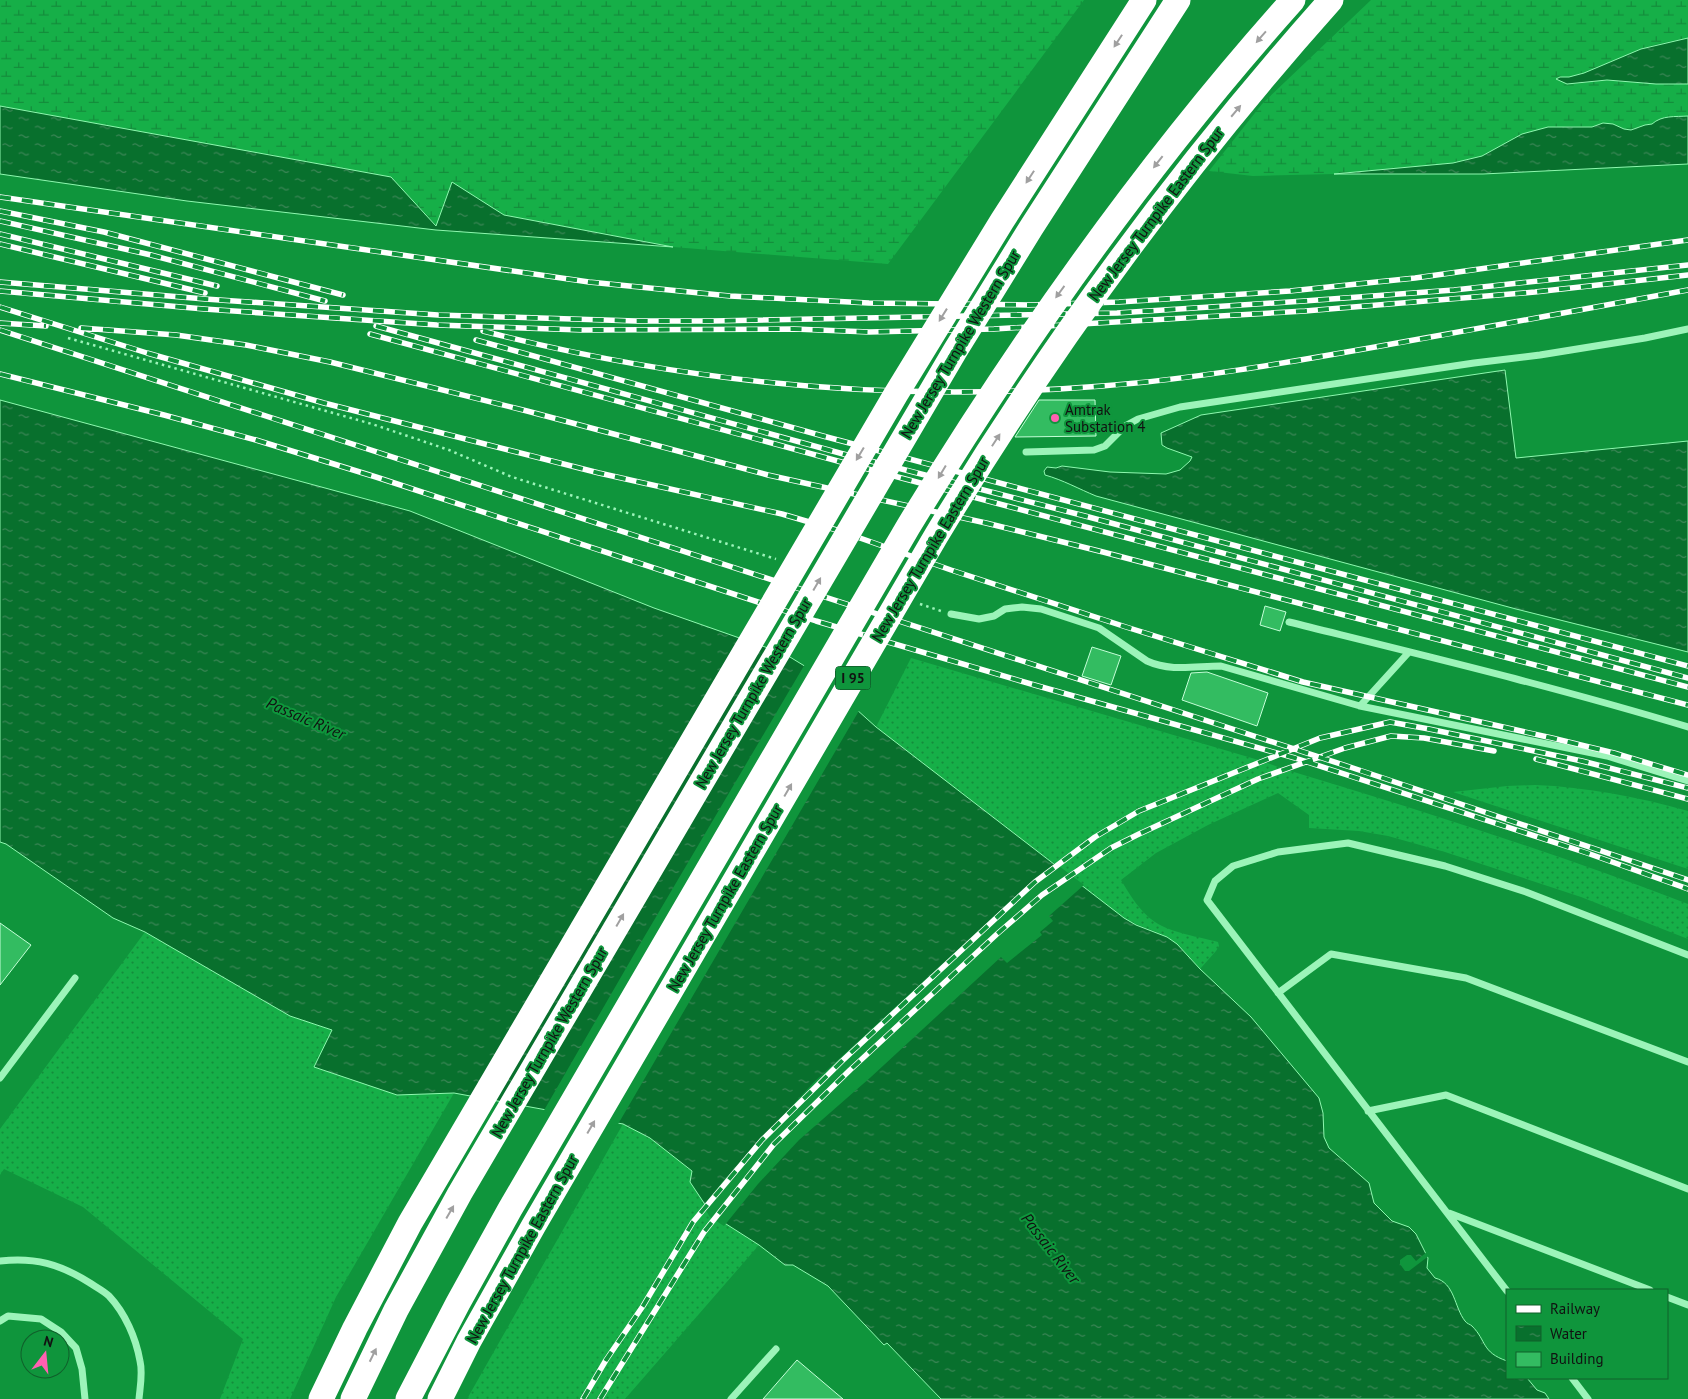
<svg xmlns="http://www.w3.org/2000/svg" width="1688" height="1399" viewBox="0 0 1688 1399" font-family="'PT Sans',sans-serif">
<style>
.grass{fill:url(#grass-dots)}
.wetland{fill:url(#wetland-marsh)}
.water{fill:url(#water-ripples);stroke:#8ef8af}
.pier{fill:#0f953c}
.building{fill:#33bc61;stroke:#c4fed7}
.lines{fill:none;stroke-linecap:round;stroke-linejoin:round}
.path{stroke:#9cf4b9;stroke-width:2.5;stroke-dasharray:2.5 4;stroke-linecap:butt}
.lane{stroke:#9cf4b9;stroke-width:7}
.rail-casing{stroke:#fff;stroke-width:5.5}
.rail{stroke:#0f953c;stroke-width:4;stroke-dasharray:11;stroke-linecap:butt}
.highway-bridge{stroke:#fff;stroke-width:25}
.oneway{fill:#a0a0a0}
.poi-dot{fill:#ff60b1;stroke:#0f953c;stroke-width:2}
.labels{text-anchor:middle;dominant-baseline:central;stroke-width:4;stroke-linejoin:round;paint-order:stroke}
.shield{fill:#0f953c;stroke:#10391e;stroke-width:1}
.shield-label{font-size:14px;font-weight:bold;fill:#111}
.street-label{font-size:15px;fill:#111;stroke:#0f953c}
.poi-label{font-size:15px;fill:#111;stroke:#0f953c;text-anchor:start}
.water-label{font-size:16px;font-style:italic;fill:#111;stroke:#0f953c}
</style>
<defs>
<pattern id="grass-dots" width="8" height="8" patternUnits="userSpaceOnUse" patternTransform="scale(1.25)"><rect width="8" height="8" fill="#16af48"/><path d="M2 2h.1M6 6h.1" fill="none" stroke="#138d3b" stroke-width="1.8" stroke-linecap="round"/></pattern>
<pattern id="wetland-marsh" width="20" height="14" patternUnits="userSpaceOnUse" patternTransform="scale(1.25)"><rect width="20" height="14" fill="#16af48"/><path d="M1 5h8M5 5V1M11 12h8M15 12V8" fill="none" stroke="#138d3b"/></pattern>
<pattern id="water-ripples" width="26" height="14" patternUnits="userSpaceOnUse" patternTransform="scale(1.25)"><rect width="26" height="14" fill="#08702d"/><path d="M2 4q2-2 4 0t4 0M15 11q2-2 4 0t4 0" fill="none" stroke="#3d8657"/></pattern>
</defs>
<rect width="100%" height="100%" fill="#0f953c"/>
<!-- grass -->
<path class="grass" d="M 911,658 L 1262,761 L 1284,769 C 1420,810 1555,853 1688,904 L 1688,939 L 1581,897 L 1445,852 L 1388,836 L 1359,831 L 1309,828 L 1309,815 L 1278,793 L 1208,825 L 1156,853 L 1121,880 C 1130,895 1140,912 1155,922 C 1171,933 1200,937 1218,942 L 1219,946 L 1216,951 L 1200,969 C 1190,957 1179,944 1165,936 C 1152,929 1137,926 1124,918 L 876,727 Z
M 1535,785 C 1586,787 1639,797 1688,811 L 1688,869 L 1453,792 L 1507,786 Z
M 145,932 L 290,1016 L 332,1030 L 315,1066 L 397,1095 L 454,1093 L 336,1297 L 290,1399 L 220,1399 L 243,1339 L 83,1207 L 4,1169 L 0,1175 L 0,1129 Z
M 623,1124 L 650,1138 L 692,1171 L 712,1215 L 759,1245 L 625,1399 L 467,1399 Z"/>
<!-- wetland -->
<path class="wetland" d="M 0,0 L 1084,0 L 888,264 L 673,247 L 504,215 L 453,183 L 437,226 L 391,177 L 0,106 Z
M 1371,0 L 1688,0 L 1688,38 C 1671,41 1654,44 1638,50 C 1615,59 1585,79 1560,77 L 1575,84 L 1607,80 L 1656,84 L 1688,84 L 1688,116 C 1675,117 1662,115 1653,124 L 1645,125 L 1631,130 L 1624,129 L 1613,124 L 1603,123 L 1592,127 L 1569,126 L 1522,134 L 1482,156 L 1453,163 L 1334,174 L 1253,176 L 1209,171 L 1262,104 Z"/>
<!-- water -->
<path class="water" d="M 1688,38 L 1688,84 L 1656,84 L 1607,80 L 1567,84 L 1556,79 L 1560,77 L 1569,77 L 1584,73 L 1641,49 Z
M 0,106 L 391,177 L 436,226 L 452,182 L 504,215 L 673,247 L 436,230 L 187,201 L 0,174 Z
M 1688,116 L 1688,164 L 1483,174 L 1334,174 L 1453,163 L 1482,156 L 1522,134 L 1548,127 L 1592,127 L 1603,123 L 1613,124 L 1624,129 L 1631,130 L 1645,125 L 1652,124 C 1662,115 1675,117 1688,116 Z
M 1505,370 L 1516,458 L 1688,441 L 1688,652 L 1516,609 L 1096,496 C 1079,489 1063,480 1045,475 L 1044,471 L 1047,467 L 1056,468 L 1062,466 L 1110,472 L 1166,474 L 1180,470 L 1190,461 L 1192,457 L 1167,448 L 1162,445 L 1161,433 L 1201,415 Z
M 0,400 L 410,511 L 654,608 L 785,654 L 816,673 L 876,727 L 1124,918 L 1136,925 L 1167,937 L 1177,944 L 1200,969 L 1251,1017 L 1319,1098 L 1323,1113 L 1324,1137 L 1329,1148 L 1369,1183 L 1374,1203 L 1392,1221 L 1409,1227 L 1416,1234 L 1428,1258 L 1427,1268 L 1435,1278 C 1455,1283 1454,1307 1465,1321 C 1467,1324 1470,1324 1472,1326 C 1487,1341 1481,1352 1507,1361 L 1507,1378 L 1527,1378 L 1537,1390 L 1545,1393 L 1549,1399 L 941,1399 L 887,1343 L 884,1345 L 828,1286 L 793,1265 L 785,1265 L 759,1245 L 712,1215 L 690,1182 L 692,1171 L 650,1138 L 623,1124 L 454,1093 L 397,1095 L 314,1067 L 332,1030 L 290,1016 L 145,932 L 113,918 L 6,844 L 0,842 Z"/>
<!-- pier -->
<path class="pier" d="M 805,664 L 818,671 L 860,709 L 617,1126 L 543,1112 L 640,944 Z
M 1055,863 L 1084,885 L 1049,916 L 1053,921 L 1040,932 L 1042,935 L 1007,963 L 1001,957 L 871,1077 L 799,1140 L 758,1184 L 724,1226 L 710,1217 L 703,1206 L 725,1179 L 814,1082 L 1003,908 Z
M 1428,1251 L 1430,1255 L 1409,1271 L 1405,1271 L 1400,1264 L 1400,1260 L 1407,1255 L 1411,1255 L 1416,1261 Z"/>
<!-- building -->
<path class="building" d="M 1039,400 L 1095,400 L 1096,436 L 1015,437 Z
M 1265,606 L 1286,612 L 1280,631 L 1260,625 Z
M 1092,647 L 1121,656 L 1111,685 L 1082,676 Z
M 1207,672 L 1268,693 L 1257,726 L 1182,700 L 1191,673 Z
M 0,923 L 31,945 L 0,985 Z
M 797,1360 L 843,1399 L 763,1399 Z"/>
<g class="lines">
<!-- path -->
<path class="path" d="M 68,338 L 372,424 L 449,450 L 512,477 L 776,559
M 920,604 L 941,611"/>
<!-- lane -->
<path class="lane" d="M 1026,452 L 1094,450 L 1105,446 L 1125,426 L 1138,419 L 1180,407 L 1474,363 L 1540,355 L 1645,338 L 1688,329
M 951,614 L 979,619 L 994,616 L 1005,609 L 1013,608 L 1022,607 L 1041,609 L 1099,628 L 1147,661 C 1171,672 1196,666 1221,666 L 1360,706 L 1409,652
M 1289,622 C 1422,655 1556,687 1688,727
M 1360,706 L 1607,756 L 1688,781
M 1278,993 L 1331,954 L 1466,978 L 1688,1062
M 0,1078 L 75,978
M 1368,1111 L 1446,1095 L 1688,1189
M 1449,1213 L 1650,1290
M 0,1261 C 35,1257 60,1264 90,1283 C 96,1287 104,1291 109,1296 C 125,1313 136,1338 140,1361 C 143,1373 140,1387 139,1399
M 1507,1291 L 1207,900 L 1215,881 L 1233,866 L 1278,852 L 1348,843 L 1445,866 L 1526,892 L 1688,955
M 1667,1297 L 1688,1305
M 0,1321 L 8,1316 L 41,1319 L 61,1332 L 76,1348 L 82,1369 L 85,1399
M 1572,1378 L 1588,1399
M 731,1399 L 776,1349"/>
<defs>
<path id="rail" d="M 0,197 L 589,282 L 730,296 L 869,303 L 1029,305 L 1119,302 L 1290,291 L 1415,278 L 1688,240
M 0,211 L 104,232 L 343,295
M 0,221 L 151,255 L 325,301
M 0,234 L 217,286
M 0,244 L 205,293
M 0,282 L 205,299 L 438,315 L 636,321 L 712,321 L 1117,313 L 1304,301 L 1454,290 L 1688,265
M 0,291 L 204,309 L 437,325 L 582,330 L 794,329 L 869,332 L 994,329 L 1305,311 L 1535,292 L 1688,275
M 0,307 L 147,353 L 324,403 L 599,473 L 782,514 L 840,531 L 951,570 L 1126,627 L 1303,682 L 1552,738 L 1614,753 L 1688,775
M 0,323 L 46,326
M 376,326 L 847,455 L 1085,516 L 1688,678
M 81,328 L 176,335 L 246,345 L 330,362 L 527,411 L 768,475 L 986,523 L 1103,552 L 1688,705
M 0,330 L 1353,768 L 1688,880
M 483,331 C 685,383 895,403 1102,386 C 1194,379 1285,363 1375,347 C 1479,329 1584,309 1688,290
M 370,334 L 845,463 L 1688,687
M 476,340 L 823,436 L 1688,666
M 0,374 L 164,415 L 256,440 L 376,477 L 816,621 L 1038,686 L 1295,758 L 1587,853 L 1688,889
M 1536,759 L 1688,799
M 583,1399 L 606,1360 L 643,1306 L 693,1222 L 762,1140 L 842,1061 L 1035,882 L 1095,837 L 1139,811 L 1320,738 L 1390,722 L 1429,729 L 1582,761 L 1688,788
M 600,1399 L 704,1232 L 774,1144 L 850,1070 L 997,934 L 1042,895 L 1111,848 L 1139,834 L 1258,779 L 1345,748 L 1391,736 L 1424,738 L 1494,751"/>
</defs>
<!-- rail casing -->
<use href="#rail" class="rail-casing"/>
<!-- rail -->
<use href="#rail" class="rail"/>
<!-- highway-bridge -->
<path class="highway-bridge" d="M 321,1399 L 355,1328 L 410,1223 L 896,394 L 1002,221 L 1144,0
M 353,1399 L 396,1310 L 460,1193 L 955,351 L 1031,228 L 1178,0
M 408,1399 L 458,1303 L 510,1209 L 908,527 C 1021,341 1147,163 1293,0
M 440,1399 L 469,1341 L 534,1225 L 936,536 C 1051,345 1182,167 1331,0"/>
</g>
<!-- one-way arrows -->
<defs><path id="oneway-solid" d="M-6-.8H1V-3.2L6.5 0L1 3.2V.8H-6Z" transform="scale(1.25)"/></defs>
<g class="oneway">
<use href="#oneway-solid" transform="translate(1261 37) rotate(131)"/>
<use href="#oneway-solid" transform="translate(1118 41) rotate(123)"/>
<use href="#oneway-solid" transform="translate(1236 111) rotate(-50)"/>
<use href="#oneway-solid" transform="translate(1158 162) rotate(128)"/>
<use href="#oneway-solid" transform="translate(1030 177) rotate(123)"/>
<use href="#oneway-solid" transform="translate(1060 292) rotate(126)"/>
<use href="#oneway-solid" transform="translate(943 315) rotate(122)"/>
<use href="#oneway-solid" transform="translate(996 440) rotate(-57)"/>
<use href="#oneway-solid" transform="translate(860 454) rotate(121)"/>
<use href="#oneway-solid" transform="translate(942 472) rotate(121)"/>
<use href="#oneway-solid" transform="translate(817 584) rotate(-60)"/>
<use href="#oneway-solid" transform="translate(788 790) rotate(-60)"/>
<use href="#oneway-solid" transform="translate(620 920) rotate(-60)"/>
<use href="#oneway-solid" transform="translate(591 1127) rotate(-60)"/>
<use href="#oneway-solid" transform="translate(450 1212) rotate(-60)"/>
<use href="#oneway-solid" transform="translate(373 1355) rotate(-64)"/>
</g>
<!-- markers -->
<circle class="poi-dot" cx="1055" cy="418" r="5"/>
<g class="labels">
<!-- shield labels -->
<rect class="shield" x="835.5" y="666.5" width="35" height="23" rx="4"/>
<g class="shield-label">
<text x="853" y="678">I 95</text>
</g>
<!-- street labels -->
<g class="street-label">
<text transform="translate(1156 214) rotate(-53)">New Jersey Turnpike Eastern Spur</text>
<text transform="translate(960 344) rotate(-59)">New Jersey Turnpike Western Spur</text>
<text transform="translate(930 549) rotate(-59)">New Jersey Turnpike Eastern Spur</text>
<text transform="translate(753 693) rotate(-60)">New Jersey Turnpike Western Spur</text>
<text transform="translate(725 898) rotate(-60)">New Jersey Turnpike Eastern Spur</text>
<text transform="translate(549 1042) rotate(-60)">New Jersey Turnpike Western Spur</text>
<text transform="translate(522 1249) rotate(-61)">New Jersey Turnpike Eastern Spur</text>
</g>
<!-- poi labels -->
<g class="poi-label">
<text x="1065" y="409">Amtrak<tspan x="1065" dy="17">Substation 4</tspan></text>
</g>
<!-- water labels -->
<g class="water-label">
<text transform="translate(306 718) rotate(23)">Passaic River</text>
<text transform="translate(1051 1248) rotate(52)">Passaic River</text>
</g>
</g>
<!-- legend -->
<rect x="1506" y="1289" width="162" height="90" fill="#0f953c" stroke="#10602b"/>
<rect x="1516" y="1305" width="25" height="8" fill="#ffffff" stroke="#10602b"/>
<text x="1550" y="1314" font-size="15" fill="#111111">Railway</text>
<rect x="1516" y="1326" width="25" height="15" fill="url(#water-ripples)" stroke="#10602b"/>
<text x="1550" y="1339" font-size="15" fill="#111111">Water</text>
<rect x="1516" y="1352" width="25" height="15" fill="#33bc61" stroke="#10602b"/>
<text x="1550" y="1364" font-size="15" fill="#111111">Building</text>
<!-- north arrow -->
<g transform="translate(45 1354) rotate(16)"><circle r="24" fill="#0f953c" stroke="#10602b"/>
<path d="M0-4L9 19L0 12L-9 19Z" fill="#ff60b1"/>
<text y="-8" font-size="14" font-weight="bold" text-anchor="middle" fill="#111111">N</text>
</g>
</svg>
